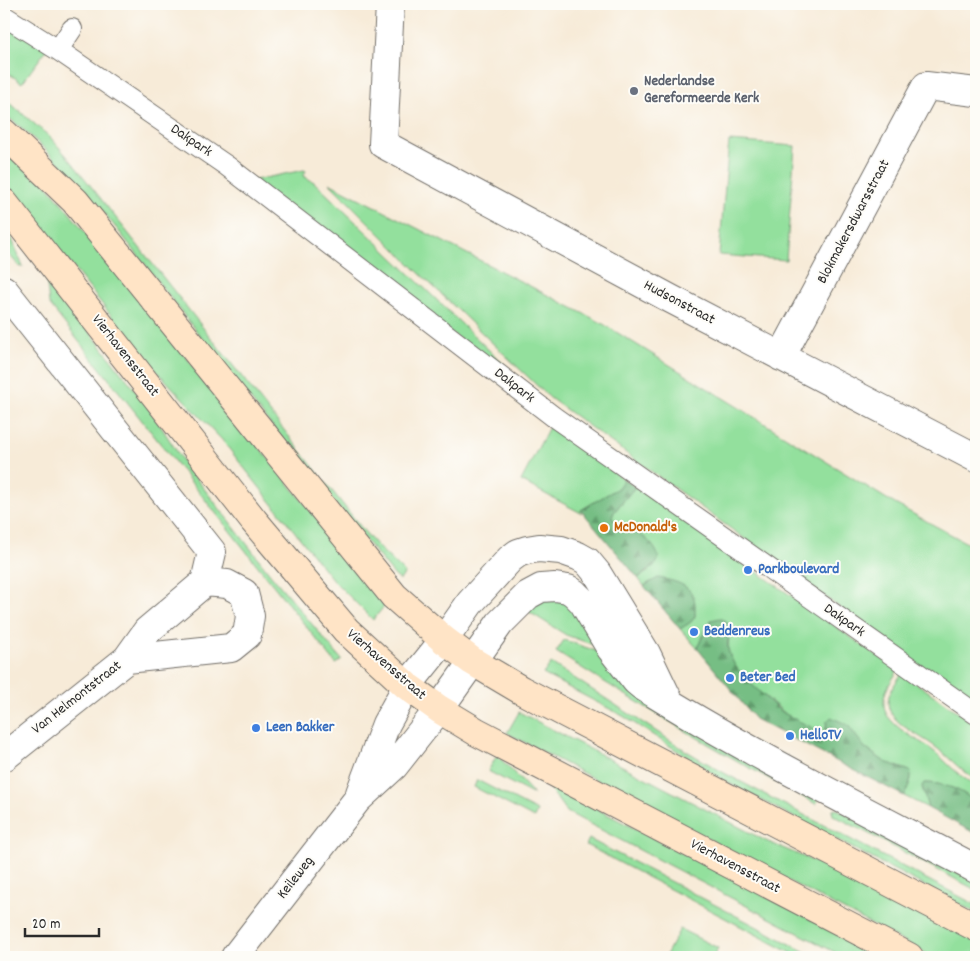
<svg xmlns="http://www.w3.org/2000/svg" width="980" height="961" viewBox="0 0 980 961" font-family="Dekko,sans-serif">
<style>
.grass{fill:#93e09d;stroke:#5f8664}
.forest{fill:url(#forest-firs);stroke:#507458}
.lines{fill:none;stroke-linecap:round;stroke-linejoin:round}
.pedestrian-casing{stroke:#726e68;stroke-width:22}
.minor-casing{stroke:#726e68;stroke-width:30}
.secondary-casing{stroke:#726e68;stroke-width:30}
.pedestrian{stroke:#fff;stroke-width:20}
.minor{stroke:#fff;stroke-width:28}
.secondary{stroke:#ffe4c6;stroke-width:28}
.worship-dot{fill:#6b7280;stroke:#fdfcf7;stroke-width:2}
.food-dot{fill:#e8710a;stroke:#fdfcf7;stroke-width:2}
.shop-dot{fill:#3f7fe0;stroke:#fdfcf7;stroke-width:2}
.labels{text-anchor:middle;dominant-baseline:central;stroke-width:4;stroke-linejoin:round;paint-order:stroke}
.worship-label{font-size:15px;font-weight:bold;fill:#5b616d;stroke:#fdfcf7;text-anchor:start}
.street-label{font-size:15px;fill:#2b2b2b;stroke:#fdfcf7}
.food-label{font-size:15px;font-weight:bold;fill:#c56008;stroke:#fdfcf7;text-anchor:start}
.shop-label{font-size:15px;font-weight:bold;fill:#366cbe;stroke:#fdfcf7;text-anchor:start}
</style>
<defs>
<pattern id="forest-firs" width="22" height="20" patternUnits="userSpaceOnUse" patternTransform="scale(1.25)"><rect width="22" height="20" fill="#76be84"/><path d="M5 1l3.5 6h-7zM16 11l3.5 6h-7z" fill="#619b6c"/></pattern>
</defs>
<rect width="100%" height="100%" fill="#fdfcf7"/>
<filter id="ink" filterUnits="userSpaceOnUse"><feTurbulence type="fractalNoise" baseFrequency=".02" numOctaves="2"/><feDisplacementMap in="SourceGraphic" scale="10" xChannelSelector="R" yChannelSelector="G"/><feConvolveMatrix kernelMatrix="1 2 1 2 8 2 1 2 1" color-interpolation-filters="sRGB"/></filter>
<filter id="wash" filterUnits="userSpaceOnUse"><feTurbulence type="fractalNoise" baseFrequency=".0096" numOctaves="4" result="noise"/><feDisplacementMap in="SourceGraphic" scale="20" xChannelSelector="R" yChannelSelector="G"/><feGaussianBlur stdDeviation="1.12" result="paint"/><feColorMatrix in="noise" values="0 0 0 0 0 0 0 0 0 0 0 0 0 0 0 0 0 1.4 0 .05"/><feComposite in="paint" operator="in"/></filter>
<g filter="url(#wash)">
<rect width="100%" height="100%" fill="#f7ebd8"/>
<!-- grass -->
<path class="grass" d="M 4,24 L 47,49 L 22,83 L 4,70 Z
M 4,98 L 50,137 L 71,161 L 364,531 L 377,546 L 405,573 L 400,580 L 395,576 C 328,495 261,414 197,332 C 137,256 81,173 4,114 Z
M 729,141 L 795,146 L 786,260 L 719,255 Z
M 4,146 L 47,185 L 386,604 L 373,620 L 333,580 L 222,440 L 149,363 L 4,181 Z
M 304,170 L 306,171 L 303,176 L 314,182 L 544,403 L 250,181 Z
M 329,183 L 600,322 L 895,504 L 976,548 L 976,706 L 550,398 L 414,268 Z
M 4,221 L 5,221 L 23,267 L 20,267 L 4,249 Z
M 46,276 L 147,405 L 185,464 L 271,575 L 342,660 L 336,664 L 49,304 Z
M 549,427 L 624,479 L 618,488 L 581,510 L 581,513 L 521,481 Z
M 635,487 L 898,670 C 892,681 882,692 884,705 C 884,710 887,716 890,719 C 902,734 923,741 937,754 C 950,765 960,778 976,785 L 976,803 C 962,789 943,783 924,783 L 922,787 L 928,808 L 904,796 L 911,779 L 910,771 L 885,762 L 865,748 L 857,739 L 827,721 L 824,735 L 787,715 L 749,683 L 736,669 L 728,650 L 729,635 L 707,628 L 697,648 L 680,629 L 691,622 L 695,616 L 693,596 L 650,582 L 644,586 L 638,578 L 649,571 L 645,538 L 614,521 L 612,517 L 614,512 Z
M 545,599 L 565,602 L 572,607 L 599,647 L 566,635 L 526,610 Z
M 564,640 L 605,654 L 818,800 L 816,804 C 727,757 641,705 556,652 Z
M 551,663 L 688,752 L 726,774 L 976,905 L 976,913 L 723,780 L 623,716 L 543,674 Z
M 902,673 L 976,725 L 976,780 C 961,771 951,759 938,749 C 924,737 893,725 889,708 C 885,695 896,683 902,673 Z
M 519,712 L 766,841 L 844,874 L 976,940 L 976,957 L 933,957 L 507,733 Z
M 497,755 L 533,793 L 532,794 L 488,771 Z
M 477,780 L 537,811 L 534,818 L 474,787 Z
M 545,782 L 883,957 L 844,957 L 565,811 L 565,810 Z
M 835,808 L 976,882 L 976,890 L 833,815 L 832,810 Z
M 589,839 L 815,957 L 799,957 L 586,845 Z
M 680,929 L 718,948 L 714,957 L 665,957 Z"/>
<!-- forest -->
<path class="forest" d="M 624,479 L 635,487 L 614,512 L 612,517 L 614,521 C 631,530 653,537 659,558 L 656,564 L 638,578 L 581,510 L 618,488 Z
M 658,578 C 670,580 688,583 693,596 C 696,602 695,610 695,616 L 691,622 L 680,629 L 644,586 Z
M 720,618 L 726,621 L 732,629 C 717,655 745,678 762,694 C 771,702 779,711 789,716 C 801,723 813,727 824,734 L 826,730 L 827,721 L 831,717 L 848,725 L 865,748 L 885,762 L 910,771 C 913,779 907,789 904,796 L 755,719 L 697,648 L 711,620 Z
M 924,783 C 943,783 962,789 976,803 L 976,834 L 928,808 L 922,786 Z"/>
</g>
<g filter="url(#ink)">
<g class="lines">
<defs>
<path id="pedestrian" d="M 4,16 L 58,50 L 227,166 L 554,417 L 976,714
M 58,50 L 72,29"/>
<path id="minor" d="M 390,4 L 383,144 L 671,299 L 976,458
M 4,290 L 212,552 L 205,582
M 781,357 L 926,86 L 976,92
M 4,757 L 127,659 L 147,631 L 205,582 L 227,584 L 244,593 L 250,616 L 247,635 L 231,648 L 127,659
M 360,793 L 386,724 L 407,686 L 444,640 L 470,603 L 510,559 L 518,553 L 527,550 L 539,548 L 561,550 L 578,556 L 587,561 L 597,573 L 646,653 L 670,703
M 235,957 L 357,800 L 394,766 L 439,709 L 500,623 L 528,595 L 541,588 L 555,587 L 568,589 L 574,593 L 583,602 L 611,649 L 636,681 L 642,686 C 749,753 864,810 976,869"/>
<path id="secondary" d="M 4,133 L 75,201 L 394,596 L 444,640 L 472,661 L 521,690 L 976,927
M 4,203 L 254,521 L 346,630 L 407,686 L 439,709 L 477,732 L 909,957"/>
</defs>
<!-- pedestrian casing -->
<use href="#pedestrian" class="pedestrian-casing"/>
<!-- minor casing -->
<use href="#minor" class="minor-casing"/>
<!-- secondary casing -->
<use href="#secondary" class="secondary-casing"/>
<!-- pedestrian -->
<use href="#pedestrian" class="pedestrian"/>
<!-- minor -->
<use href="#minor" class="minor"/>
<!-- secondary -->
<use href="#secondary" class="secondary"/>
</g>
</g>
<!-- markers -->
<circle class="worship-dot" cx="634" cy="91" r="5"/>
<circle class="food-dot" cx="604" cy="528" r="5"/>
<g class="shop-dot">
<circle cx="748" cy="570" r="5"/>
<circle cx="694" cy="632" r="5"/>
<circle cx="730" cy="678" r="5"/>
<circle cx="256" cy="728" r="5"/>
<circle cx="790" cy="736" r="5"/>
</g>
<g class="labels">
<!-- worship labels -->
<g class="worship-label">
<text x="644" y="82">Nederlandse<tspan x="644" dy="17">Gereformeerde Kerk</tspan></text>
</g>
<!-- street labels -->
<g class="street-label">
<text transform="translate(191 141) rotate(34)">Dakpark</text>
<text transform="translate(854 222) rotate(-62)">Blokmakersdwarsstraat</text>
<text transform="translate(679 303) rotate(28)">Hudsonstraat</text>
<text transform="translate(125 356) rotate(52)">Vierhavensstraat</text>
<text transform="translate(514 386) rotate(38)">Dakpark</text>
<text transform="translate(844 621) rotate(35)">Dakpark</text>
<text transform="translate(386 665) rotate(41)">Vierhavensstraat</text>
<text transform="translate(77 698) rotate(-38)">Van Helmontstraat</text>
<text transform="translate(735 867) rotate(28)">Vierhavensstraat</text>
<text transform="translate(296 878) rotate(-52)">Keileweg</text>
</g>
<!-- food labels -->
<g class="food-label">
<text x="614" y="528">McDonald's</text>
</g>
<!-- shop labels -->
<g class="shop-label">
<text x="758" y="570">Parkboulevard</text>
<text x="704" y="632">Beddenreus</text>
<text x="740" y="678">Beter Bed</text>
<text x="266" y="728">Leen Bakker</text>
<text x="800" y="736">HelloTV</text>
</g>
</g>
<!-- margin -->
<rect width="980" height="961" fill="none" stroke="#fdfcf7" stroke-width="20"/>
<!-- scale -->
<path d="M25 928v8h74v-8" fill="none" stroke="#2b2b2b" stroke-width="2.5"/>
<text x="32" y="928" font-size="15" fill="#2b2b2b" stroke="#fdfcf7" stroke-width="4" paint-order="stroke">20 m</text>
</svg>
